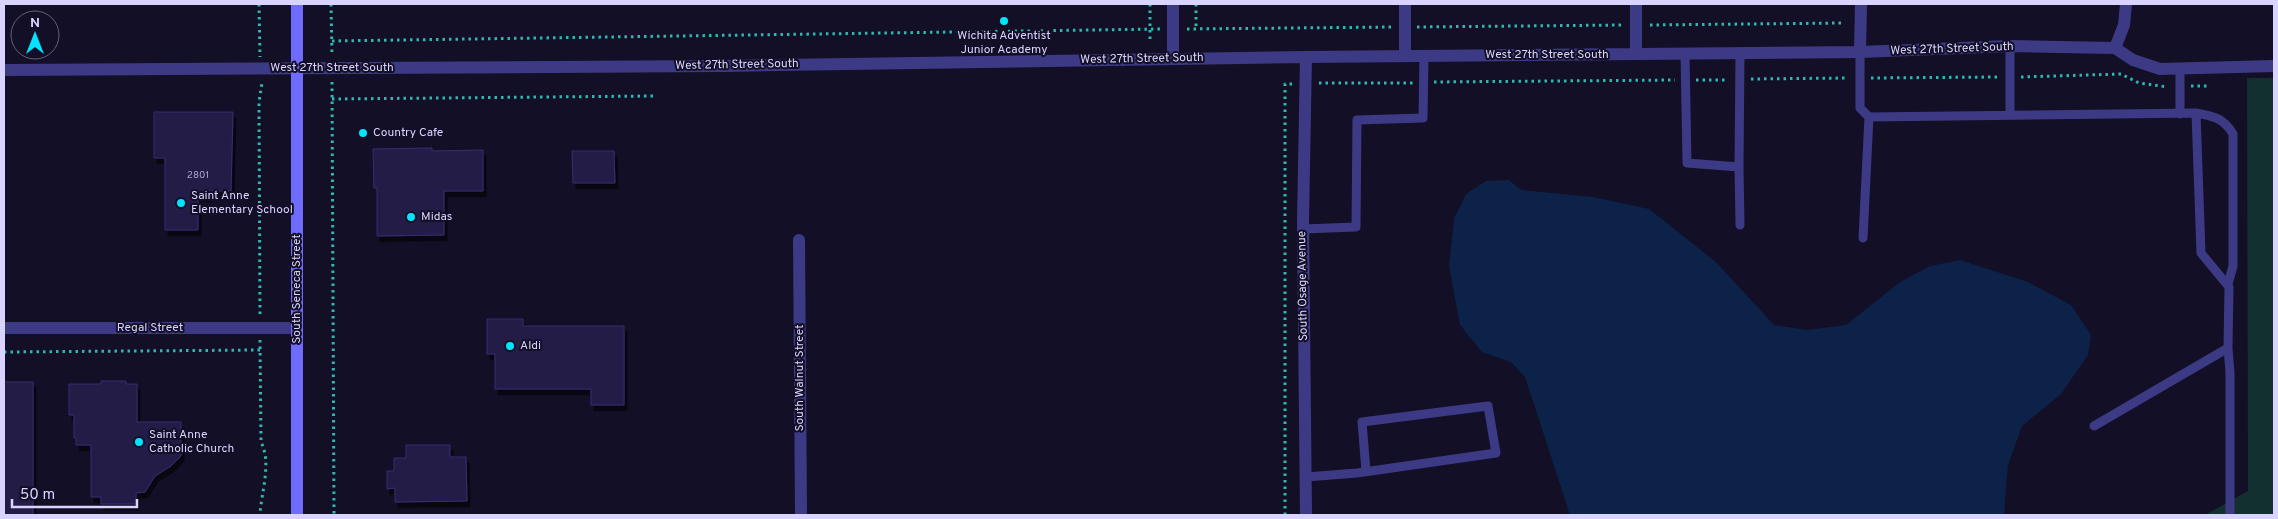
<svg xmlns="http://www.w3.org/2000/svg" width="2278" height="519" viewBox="0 0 2278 519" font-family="Overpass,sans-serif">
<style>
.green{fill:#12302f}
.water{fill:#0c2248}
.building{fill:#241b47;stroke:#3b2d73;filter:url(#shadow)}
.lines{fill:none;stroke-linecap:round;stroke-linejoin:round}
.path{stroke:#2fb8b0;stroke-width:3;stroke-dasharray:2.5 4;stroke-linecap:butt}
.lane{stroke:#3d3a85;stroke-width:9}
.street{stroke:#3d3a85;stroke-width:12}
.secondary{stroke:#6f6bff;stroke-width:12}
.poi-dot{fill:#00e5ff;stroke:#130f26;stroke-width:2}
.labels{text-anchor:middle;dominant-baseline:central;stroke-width:4;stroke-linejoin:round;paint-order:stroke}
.number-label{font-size:10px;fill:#aca6d1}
.poi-label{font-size:12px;fill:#d9d4ff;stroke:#130f26;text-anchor:start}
.street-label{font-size:12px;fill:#d9d4ff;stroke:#130f26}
</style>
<defs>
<filter id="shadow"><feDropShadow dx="3" dy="5.5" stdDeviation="0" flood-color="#0009"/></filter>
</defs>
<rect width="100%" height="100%" fill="#130f26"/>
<!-- green -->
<path class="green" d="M 2247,78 L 2274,78 L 2274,515 L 2205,515 L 2248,491 Z"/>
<!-- water -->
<path class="water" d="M 1509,180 L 1521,190 L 1593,197 L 1649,209 L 1716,262 L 1774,325 L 1807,330 L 1846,325 L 1900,282 L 1930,266 L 1960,260 L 2028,282 L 2071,305 L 2091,335 L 2088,355 L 2061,394 L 2022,426 L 2008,465 L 2004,515 L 1570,515 L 1525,377 L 1511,362 L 1482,352 L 1460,325 L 1449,266 L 1454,219 L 1466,194 L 1486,181 Z"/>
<!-- building -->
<path class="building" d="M 154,112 L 233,112 L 231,191 L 209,191 L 209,196 L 198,196 L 198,230 L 165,230 L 165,158 L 154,158 Z
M 432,148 L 432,151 L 483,150 L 483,191 L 444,191 L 444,235 L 377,236 L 377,188 L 374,188 L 373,149 Z
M 572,151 L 614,151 L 615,183 L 573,183 Z
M 487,319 L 523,319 L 523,326 L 624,326 L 624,405 L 591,405 L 591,389 L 495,389 L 495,354 L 487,354 Z
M 101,381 L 126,381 L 126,384 L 137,384 L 137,422 L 181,422 L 181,456 L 171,466 L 155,476 L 145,492 L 136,493 L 136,504 L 101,504 L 101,497 L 91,497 L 91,445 L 76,445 L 76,438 L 74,438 L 74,415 L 69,415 L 69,384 L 101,384 Z
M 4,382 L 33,382 L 33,515 L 4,515 Z
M 406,445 L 450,445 L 450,457 L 466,457 L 467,501 L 395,502 L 395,488 L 387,489 L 387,471 L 394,471 L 394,458 L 406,458 Z"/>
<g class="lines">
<!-- path -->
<path class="path" d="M 259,4 L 260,57
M 331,4 L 332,56
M 1150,4 L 1150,41
M 1196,4 L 1196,29
M 1650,25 L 1844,23
M 1417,27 L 1623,25
M 1187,29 L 1391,27
M 332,41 L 1161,29
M 2021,77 L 2121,74 L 2139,83 L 2168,87
M 1871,78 L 1998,77
M 1751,79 L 1848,78
M 1696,80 L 1728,80
M 332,82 L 334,515
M 1434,82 L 1675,80
M 1319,83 L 1413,83
M 2191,86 L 2209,86
M 332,99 L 653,96
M 260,314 L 259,102 L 262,83
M 260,340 L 261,442 C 272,463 261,493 260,515
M 4,352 L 260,350
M 1285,515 L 1285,84 L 1293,84"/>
<!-- lane -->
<path class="lane" d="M 1860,52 L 1860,108 L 1869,117 L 1863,238
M 1685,54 L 1687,163 L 1739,167 L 1740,53
M 2180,68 L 2180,114
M 2196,113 C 2213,116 2224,118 2233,134 L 2233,266 L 2228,284
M 2010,115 L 2010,46
M 1869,117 L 2196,113 L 2201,253 L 2229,287 L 2228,348 L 2094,426
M 1739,167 L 1740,225
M 1303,229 L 1356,227 L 1357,120 L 1423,118 L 1424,56
M 2228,348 L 2230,373 L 2230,515
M 1306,477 L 1357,473 L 1496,453 L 1488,406 L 1362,422 L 1366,471"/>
<!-- street -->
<path class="street" d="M 1173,4 L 1173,59
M 1405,4 L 1405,56
M 1636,4 L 1636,54
M 2115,48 L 2124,25 L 2126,4
M 1860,52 L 1861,4
M 4,70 L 721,66 L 1306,57 L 1860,52 L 2010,46 L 2115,48 L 2133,60 L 2160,69 L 2274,66
M 799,240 L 801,515
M 4,328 L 297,328
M 1306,515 L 1303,222 L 1306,57"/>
<!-- secondary -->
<path class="secondary" d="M 297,515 L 297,4"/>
</g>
<!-- markers -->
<g class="poi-dot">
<circle cx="1004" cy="21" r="5"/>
<circle cx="363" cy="133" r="5"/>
<circle cx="181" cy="203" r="5"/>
<circle cx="411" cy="217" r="5"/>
<circle cx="510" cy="346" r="5"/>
<circle cx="139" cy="442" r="5"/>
</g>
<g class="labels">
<!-- number labels -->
<g class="number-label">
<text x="198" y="175">2801</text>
</g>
<!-- poi labels -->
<g class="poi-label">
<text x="1004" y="36" text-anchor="middle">Wichita Adventist<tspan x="1004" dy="14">Junior Academy</tspan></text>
<text x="373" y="133">Country Cafe</text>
<text x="191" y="196">Saint Anne<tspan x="191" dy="14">Elementary School</tspan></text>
<text x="421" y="217">Midas</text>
<text x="520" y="346">Aldi</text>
<text x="149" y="435">Saint Anne<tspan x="149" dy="14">Catholic Church</tspan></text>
</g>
<!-- street labels -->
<g class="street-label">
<text transform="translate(1952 49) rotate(-2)">West 27th Street South</text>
<text x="1547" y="55">West 27th Street South</text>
<text transform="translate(1142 59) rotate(-1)">West 27th Street South</text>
<text transform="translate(737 65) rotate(-1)">West 27th Street South</text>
<text x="332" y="68">West 27th Street South</text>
<text transform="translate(1303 286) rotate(-91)">South Osage Avenue</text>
<text transform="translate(297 289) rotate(-90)">South Seneca Street</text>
<text x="150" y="328">Regal Street</text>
<text transform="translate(800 378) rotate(-90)">South Walnut Street</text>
</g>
</g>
<!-- border -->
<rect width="2278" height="519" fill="none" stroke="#d9d4ff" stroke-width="10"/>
<!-- north arrow -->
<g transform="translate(35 35)"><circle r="24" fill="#130f26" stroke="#625e7d"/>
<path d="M0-4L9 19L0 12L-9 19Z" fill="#00e5ff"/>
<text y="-8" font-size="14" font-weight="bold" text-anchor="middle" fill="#d9d4ff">N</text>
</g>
<!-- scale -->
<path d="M12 499v8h125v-8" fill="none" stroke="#d9d4ff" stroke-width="2.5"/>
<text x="20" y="499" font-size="15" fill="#d9d4ff" stroke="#130f26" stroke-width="4" paint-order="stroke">50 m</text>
</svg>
